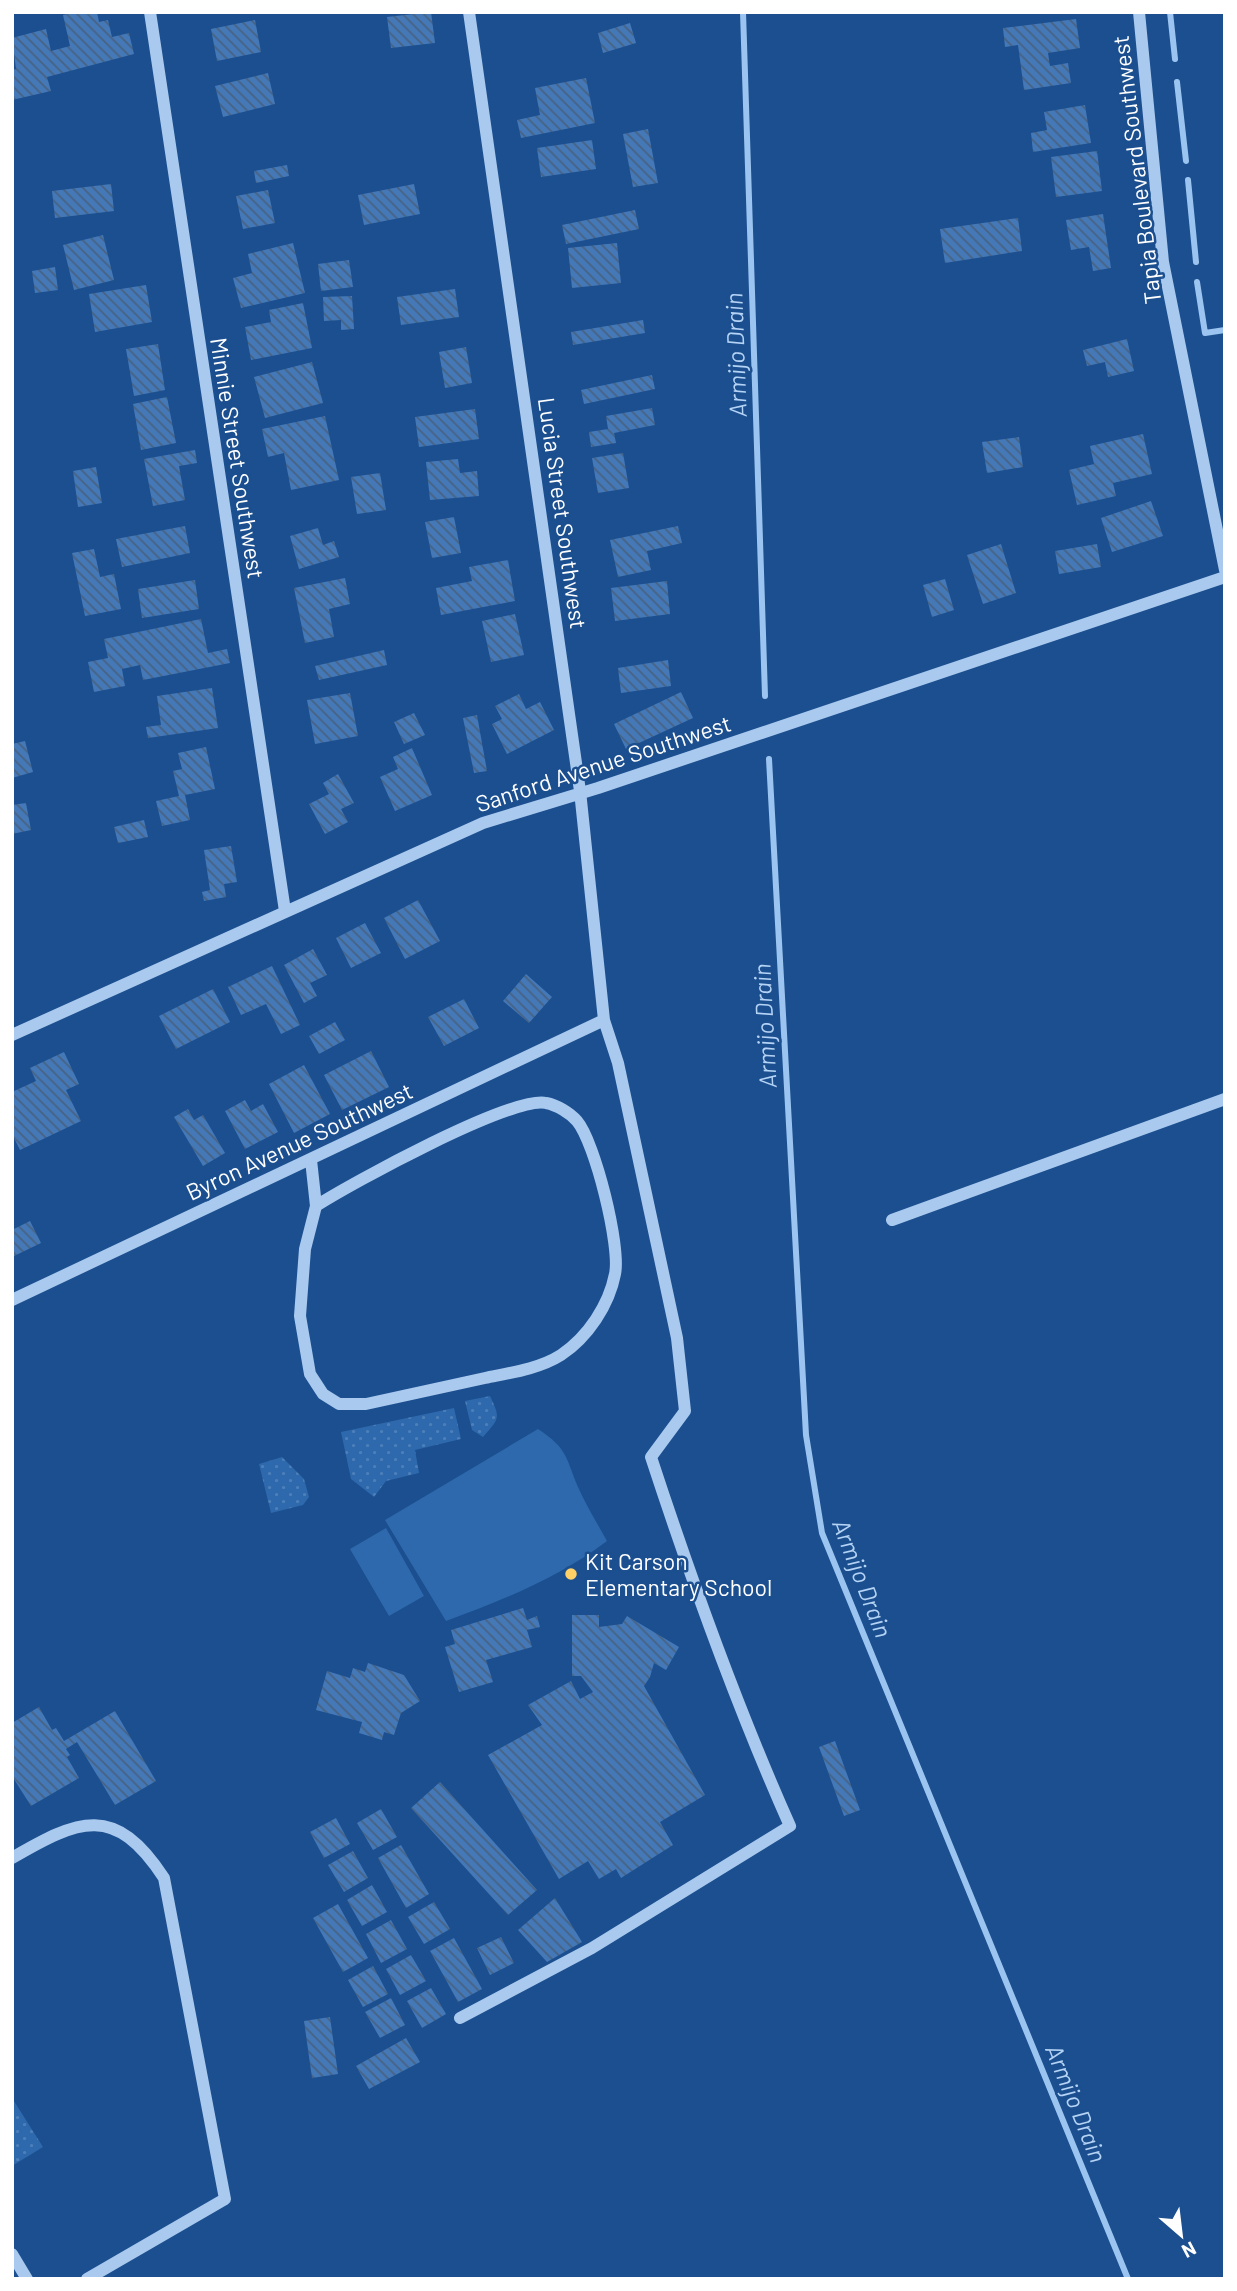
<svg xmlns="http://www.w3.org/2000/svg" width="1237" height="2291" viewBox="0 0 1237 2291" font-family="Barlow,sans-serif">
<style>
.grass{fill:url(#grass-dots)}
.garden{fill:#2e69ad}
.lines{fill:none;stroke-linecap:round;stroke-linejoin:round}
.stream{stroke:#9cc4f0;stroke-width:6}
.building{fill:url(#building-back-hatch)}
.minor{stroke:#a9c9ee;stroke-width:12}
.poi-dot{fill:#ffd166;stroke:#1b4f8f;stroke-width:2.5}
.labels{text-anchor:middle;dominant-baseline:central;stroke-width:5;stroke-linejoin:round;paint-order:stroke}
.street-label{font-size:23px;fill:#fff;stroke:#1b4f8f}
.poi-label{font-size:23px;fill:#fff;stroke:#1b4f8f;text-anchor:start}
.water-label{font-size:24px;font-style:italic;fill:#b5d3f5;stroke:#1b4f8f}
</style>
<defs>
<pattern id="grass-dots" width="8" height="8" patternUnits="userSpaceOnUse" patternTransform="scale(1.75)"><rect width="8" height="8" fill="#2e69ad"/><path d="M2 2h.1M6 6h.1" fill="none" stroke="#4d80b9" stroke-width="1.8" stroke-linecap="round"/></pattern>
<pattern id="building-back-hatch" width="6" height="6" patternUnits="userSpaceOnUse" patternTransform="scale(1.75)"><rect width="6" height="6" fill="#4478b7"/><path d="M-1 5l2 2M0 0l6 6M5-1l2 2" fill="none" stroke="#486282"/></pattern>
</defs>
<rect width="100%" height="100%" fill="#1b4f8f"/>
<!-- grass -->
<path class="grass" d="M 490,1396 C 501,1419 499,1418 483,1437 L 472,1430 L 465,1401 Z
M 454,1408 L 461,1439 L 415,1450 L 419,1473 L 386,1481 L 374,1497 L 351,1479 L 341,1432 Z
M 282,1457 L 304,1479 L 309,1497 L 303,1505 L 271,1513 L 259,1464 Z
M 12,2098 L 43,2147 L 12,2166 Z"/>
<!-- garden -->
<path class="garden" d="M 538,1429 C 568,1449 565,1456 578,1487 C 586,1505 597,1523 607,1541 C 560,1577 501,1601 446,1621 L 385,1520 Z
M 386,1528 L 424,1596 L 389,1616 L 350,1549 Z"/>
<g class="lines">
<!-- stream -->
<path class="stream" d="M 743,12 L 765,696
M 1170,12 L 1175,59
M 1177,82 L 1186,161
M 1188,180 L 1196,262
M 1197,282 L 1205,333 L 1225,330
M 769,759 L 806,1435 L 822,1533 L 1128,2279"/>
</g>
<!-- building -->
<path class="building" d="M 74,12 L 97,12 L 99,22 L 108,20 L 112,37 L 129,33 L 134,54 L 47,77 L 51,91 L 12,100 L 12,70 L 16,69 L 12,38 L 46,29 L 51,51 L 70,46 L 63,15 Z
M 431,12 L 435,43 L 391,48 L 387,17 Z
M 1076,19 L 1080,48 L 1048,53 L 1050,66 L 1068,63 L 1071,83 L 1024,90 L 1018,45 L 1005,47 L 1003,28 Z
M 255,20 L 261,52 L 217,61 L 211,29 Z
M 630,23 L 636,43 L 603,53 L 598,33 Z
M 268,73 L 275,104 L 223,117 L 215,86 Z
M 586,78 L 595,123 L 521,138 L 517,120 L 540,115 L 535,88 Z
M 1085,105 L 1091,143 L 1033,152 L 1031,133 L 1047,130 L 1044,112 Z
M 648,129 L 658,183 L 633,187 L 623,134 Z
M 592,140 L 596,169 L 541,177 L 537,148 Z
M 1097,151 L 1102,191 L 1056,197 L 1051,157 Z
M 287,165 L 289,176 L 256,183 L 254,171 Z
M 111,184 L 114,211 L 55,218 L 52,191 Z
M 414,184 L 420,214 L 364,225 L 358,195 Z
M 268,190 L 275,223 L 243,229 L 236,196 Z
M 635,210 L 639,229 L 566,244 L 562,225 Z
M 1103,214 L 1111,268 L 1093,271 L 1089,247 L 1071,250 L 1066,220 Z
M 1018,218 L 1022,251 L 945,263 L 940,229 Z
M 103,235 L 114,280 L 74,290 L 63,245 Z
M 293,243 L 305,293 L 241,308 L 233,278 L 252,273 L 248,254 Z
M 617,243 L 621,283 L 572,288 L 568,248 Z
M 349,260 L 353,287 L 321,291 L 318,264 Z
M 55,267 L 58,290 L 35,293 L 32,271 Z
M 146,285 L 152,322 L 95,332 L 89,294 Z
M 455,289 L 459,317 L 401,325 L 397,297 Z
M 352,296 L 354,329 L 341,330 L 341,320 L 324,321 L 323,297 Z
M 303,303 L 312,348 L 251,360 L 245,327 L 271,322 L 269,310 Z
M 643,320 L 645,333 L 573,345 L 571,332 Z
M 1127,339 L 1134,371 L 1108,377 L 1105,362 L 1087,366 L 1083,350 Z
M 158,344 L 165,390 L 134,396 L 126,349 Z
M 466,347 L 472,383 L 445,388 L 439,352 Z
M 312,362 L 323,403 L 265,418 L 254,377 Z
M 652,375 L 655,389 L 584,404 L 581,390 Z
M 167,397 L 176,443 L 141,450 L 133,404 Z
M 652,408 L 655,425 L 614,433 L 616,443 L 591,447 L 589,432 L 608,429 L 606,416 Z
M 475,409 L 479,439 L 419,447 L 415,417 Z
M 325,416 L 339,480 L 291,490 L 284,453 L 268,457 L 262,429 Z
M 1143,434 L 1152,474 L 1113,483 L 1116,496 L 1077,505 L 1069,470 L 1094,464 L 1090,446 Z
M 1019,437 L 1023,467 L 987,473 L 982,442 Z
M 195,450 L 197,463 L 179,466 L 185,500 L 153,506 L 144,459 Z
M 623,453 L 629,488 L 598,493 L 592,458 Z
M 458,459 L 460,473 L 477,471 L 479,496 L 430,500 L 426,462 Z
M 96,467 L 102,503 L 78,507 L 73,471 Z
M 380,473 L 386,510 L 357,514 L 351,477 Z
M 1151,501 L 1163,536 L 1112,552 L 1101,518 Z
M 454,517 L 461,553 L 432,558 L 425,522 Z
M 185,526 L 190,553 L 122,567 L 116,539 Z
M 678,526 L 682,543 L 647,551 L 651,570 L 618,577 L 610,540 Z
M 318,528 L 323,545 L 334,541 L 339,557 L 299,569 L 290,536 Z
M 1001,544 L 1016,593 L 983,604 L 967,555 Z
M 1097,544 L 1101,567 L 1059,574 L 1055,551 Z
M 94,549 L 100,577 L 114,574 L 121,609 L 85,616 L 72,553 Z
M 508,560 L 515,601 L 441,615 L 436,588 L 472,581 L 469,567 Z
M 345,578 L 350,604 L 329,609 L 334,637 L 305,643 L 294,588 Z
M 945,579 L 954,610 L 932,617 L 923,585 Z
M 195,580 L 199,609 L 142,618 L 138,589 Z
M 667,581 L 670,614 L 615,621 L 611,588 Z
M 515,614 L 524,655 L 491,662 L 482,621 Z
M 201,619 L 208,653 L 227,649 L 230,663 L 143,680 L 140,665 L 122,669 L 125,686 L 94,692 L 88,662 L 108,658 L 104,639 Z
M 384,650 L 387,665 L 319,680 L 315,666 Z
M 668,660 L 671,686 L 621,693 L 618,668 Z
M 212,688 L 218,728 L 148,738 L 146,727 L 161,725 L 157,696 Z
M 681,692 L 693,718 L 626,749 L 614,724 Z
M 350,693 L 358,736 L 315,744 L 307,700 Z
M 519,694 L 526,709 L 540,702 L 554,730 L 507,754 L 492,724 L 502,719 L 495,706 Z
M 414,713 L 425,735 L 404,744 L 394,722 Z
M 477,715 L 487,771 L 474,773 L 463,718 Z
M 25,741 L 33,772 L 12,778 L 12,744 Z
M 206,747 L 215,789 L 185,795 L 190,820 L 162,826 L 156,801 L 179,796 L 173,771 L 182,769 L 178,753 Z
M 412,748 L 432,795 L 395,811 L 380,777 L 398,769 L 393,757 Z
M 338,774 L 354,803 L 341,809 L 348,822 L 325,834 L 309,804 L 329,794 L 323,783 Z
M 26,803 L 31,830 L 12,834 L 12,805 Z
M 144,820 L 148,837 L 118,843 L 114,827 Z
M 231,846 L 237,882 L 224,884 L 226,897 L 204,901 L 202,892 L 210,890 L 204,850 Z
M 418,900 L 440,941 L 405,959 L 384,918 Z
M 365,923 L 381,953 L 351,968 L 336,938 Z
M 313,949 L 327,975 L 310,983 L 317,996 L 304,1003 L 284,965 Z
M 272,966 L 300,1025 L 281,1034 L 266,1004 L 241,1015 L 228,987 Z
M 526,974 L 552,997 L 529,1023 L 503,1001 Z
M 213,989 L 230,1022 L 176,1049 L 159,1016 Z
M 464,999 L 479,1028 L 444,1046 L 428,1017 Z
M 335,1022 L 345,1040 L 319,1054 L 309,1036 Z
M 371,1051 L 389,1087 L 342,1110 L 324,1075 Z
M 64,1052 L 79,1084 L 66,1090 L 81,1121 L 20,1150 L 12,1134 L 12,1092 L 36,1081 L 30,1068 Z
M 304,1065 L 330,1114 L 294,1133 L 269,1084 Z
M 245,1100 L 251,1111 L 263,1104 L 278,1132 L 245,1149 L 225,1111 Z
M 188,1109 L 194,1120 L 203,1115 L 225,1153 L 203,1166 L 174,1117 Z
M 30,1221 L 41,1243 L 12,1257 L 12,1230 Z
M 523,1608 L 527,1620 L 537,1616 L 540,1627 L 527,1630 L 532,1647 L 486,1660 L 493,1682 L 459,1692 L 445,1647 L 455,1644 L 451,1630 Z
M 572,1615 L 599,1615 L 599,1627 L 622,1624 L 627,1616 L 679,1647 L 666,1670 L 654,1663 L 650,1677 L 644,1686 L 705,1795 L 660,1822 L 673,1845 L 621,1878 L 616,1869 L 599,1879 L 588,1861 L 559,1879 L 488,1755 L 542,1725 L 528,1705 L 571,1681 L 580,1699 L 593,1692 L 581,1676 L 572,1676 Z
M 368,1663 L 404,1675 L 420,1701 L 401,1713 L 394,1735 L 384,1732 L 382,1740 L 359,1733 L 362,1722 L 316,1710 L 327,1671 L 350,1678 L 353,1668 L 365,1672 Z
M 39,1707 L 52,1730 L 56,1728 L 64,1741 L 115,1711 L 156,1781 L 115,1805 L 77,1742 L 66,1749 L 70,1755 L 67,1757 L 79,1778 L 31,1806 L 12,1776 L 12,1723 Z
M 835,1741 L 860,1810 L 844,1816 L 819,1747 Z
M 440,1782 L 537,1890 L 508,1915 L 411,1808 Z
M 381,1809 L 397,1837 L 373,1850 L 357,1823 Z
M 336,1818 L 350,1844 L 324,1858 L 310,1832 Z
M 401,1845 L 429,1894 L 406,1908 L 378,1858 Z
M 353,1851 L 368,1878 L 344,1892 L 328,1865 Z
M 372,1885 L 387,1912 L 362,1926 L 347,1900 Z
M 555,1898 L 582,1942 L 547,1962 L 518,1930 Z
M 434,1902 L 450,1929 L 424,1944 L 408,1917 Z
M 338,1904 L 368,1958 L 343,1972 L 313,1918 Z
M 391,1920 L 407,1949 L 381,1963 L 366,1934 Z
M 501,1937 L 514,1963 L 490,1975 L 477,1948 Z
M 454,1938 L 482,1989 L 458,2002 L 430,1951 Z
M 411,1955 L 426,1981 L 400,1995 L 386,1969 Z
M 373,1966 L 388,1994 L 363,2007 L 348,1980 Z
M 431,1988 L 446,2014 L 422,2028 L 407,2001 Z
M 391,1998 L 405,2025 L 380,2038 L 365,2012 Z
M 330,2017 L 338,2074 L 312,2078 L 304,2021 Z
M 406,2038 L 420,2062 L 369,2089 L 356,2066 Z"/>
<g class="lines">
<!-- minor -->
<path class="minor" d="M 150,12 L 285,911
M 1139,12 L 1163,262 L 1225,570
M 12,1035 L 483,823 L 598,788 L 1225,577
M 311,1160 L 316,1206 L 305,1249 L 300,1316 L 310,1374 L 323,1394 L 339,1404 L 366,1404 C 406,1395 445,1387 485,1378 C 509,1373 539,1369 561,1355 C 588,1337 609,1305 615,1274 C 621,1247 595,1142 577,1121 C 570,1113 557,1105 546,1103 C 513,1095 350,1184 316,1206
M 892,1220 L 1225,1099
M 12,1300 L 604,1020
M 12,1858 C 79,1819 115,1803 164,1878 L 225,2199 L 87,2279
M 460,2018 L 592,1948 L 790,1826 C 736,1705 692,1582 651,1457 L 685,1411 L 677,1338 L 618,1063 L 604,1020 L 580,791 L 469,12
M 12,2254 L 27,2279"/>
</g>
<!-- markers -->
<circle class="poi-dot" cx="571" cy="1574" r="7"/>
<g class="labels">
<!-- street labels -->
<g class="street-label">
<text transform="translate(1136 170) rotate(-97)">Tapia Boulevard Southwest</text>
<text transform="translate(238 458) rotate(81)">Minnie Street Southwest</text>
<text transform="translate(563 513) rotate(82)">Lucia Street Southwest</text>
<text transform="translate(603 763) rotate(-18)">Sanford Avenue Southwest</text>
<text transform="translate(299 1141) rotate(-25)">Byron Avenue Southwest</text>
</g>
<!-- poi labels -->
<g class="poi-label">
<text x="585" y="1561">Kit Carson<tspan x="585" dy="26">Elementary School</tspan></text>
</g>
<!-- water labels -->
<g class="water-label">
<text transform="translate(735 355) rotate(-92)">Armijo Drain</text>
<text transform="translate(764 1026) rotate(-93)">Armijo Drain</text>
<text transform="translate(863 1578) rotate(69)">Armijo Drain</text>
<text transform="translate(1077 2103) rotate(68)">Armijo Drain</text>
</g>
</g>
<!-- border -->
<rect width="1237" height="2291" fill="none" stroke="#ffffff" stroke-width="28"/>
<!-- north arrow -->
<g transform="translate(1181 2235) rotate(152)" stroke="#1b4f8f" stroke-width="5" paint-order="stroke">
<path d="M0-5L12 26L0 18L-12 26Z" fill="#ffffff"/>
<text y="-10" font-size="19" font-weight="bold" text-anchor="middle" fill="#ffffff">N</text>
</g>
</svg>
